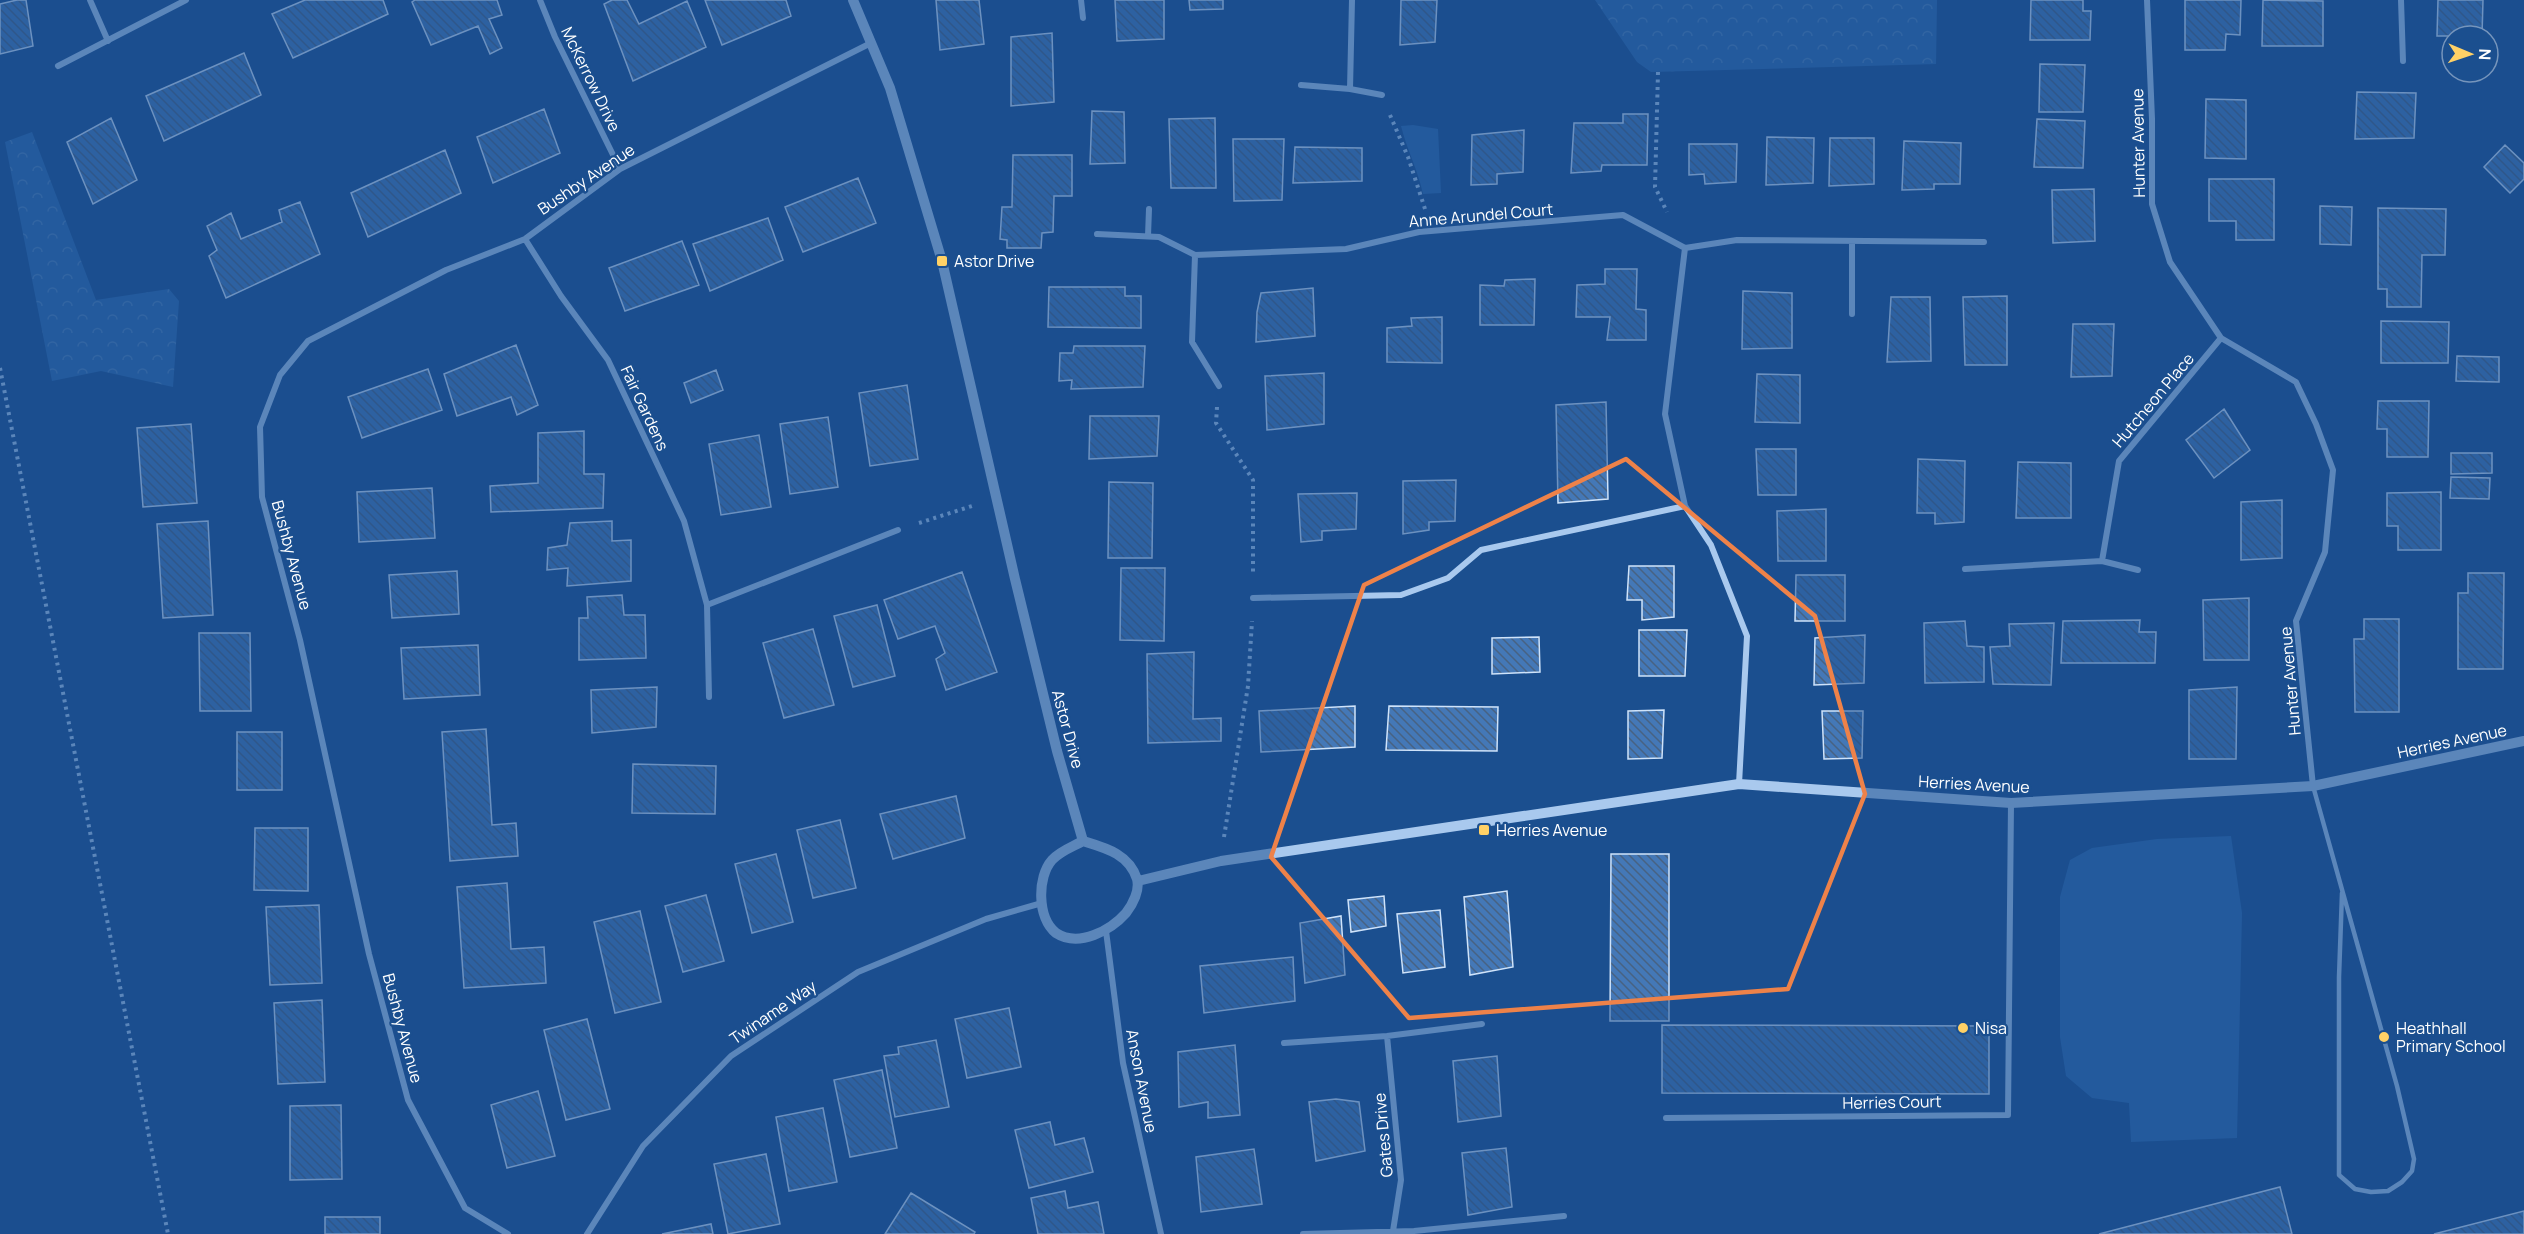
<svg xmlns="http://www.w3.org/2000/svg" width="2524" height="1234" viewBox="0 0 2524 1234" font-family="Manrope,sans-serif">
<style>
.green{fill:#2e69ad}
.forest{fill:url(#forest-crowns)}
.building{fill:url(#building-back-hatch);stroke:#cfe3fa;stroke-width:1.5}
.lines{fill:none;stroke-linecap:round;stroke-linejoin:round}
.path{stroke:#a9c9ee;stroke-width:4;stroke-dasharray:3 4.5;stroke-linecap:butt}
.service{stroke:#a9c9ee;stroke-width:4.5}
.minor{stroke:#a9c9ee;stroke-width:6}
.tertiary{stroke:#a9c9ee;stroke-width:10}
.marked{fill:none;stroke:#ee8249;stroke-width:4.5;stroke-linejoin:round}
.poi-dot{fill:#ffd166;stroke:#1b4f8f;stroke-width:2}
.labels{text-anchor:middle;dominant-baseline:central;stroke-width:4.5;stroke-linejoin:round;paint-order:stroke}
.street-label{font-size:16px;fill:#fff;stroke:#1b4f8f}
.poi-label{font-size:16px;fill:#fff;stroke:#1b4f8f;text-anchor:start}
</style>
<defs>
<pattern id="forest-crowns" width="20" height="18" patternUnits="userSpaceOnUse" patternTransform="scale(1.5)"><rect width="20" height="18" fill="#2e69ad"/><path d="M2 6a3 3 0 1 1 6 0M12 15a3 3 0 1 1 6 0" fill="none" stroke="#4d80b9"/></pattern>
<pattern id="building-back-hatch" width="6" height="6" patternUnits="userSpaceOnUse" patternTransform="scale(1.5)"><rect width="6" height="6" fill="#4478b7"/><path d="M-1 5l2 2M0 0l6 6M5-1l2 2" fill="none" stroke="#486282"/></pattern>
</defs>
<rect width="100%" height="100%" fill="#1b4f8f"/>
<!-- green -->
<path class="green" d="M 1413,125 L 1438,129 L 1441,193 L 1423,194 C 1418,170 1407,150 1401,126 Z
M 2231,836 L 2242,913 L 2237,1138 L 2131,1142 L 2129,1103 L 2092,1098 L 2066,1076 L 2060,1037 L 2060,897 L 2070,860 L 2092,848 L 2157,839 Z"/>
<!-- forest -->
<path class="forest" d="M 1595,0 L 1937,0 L 1936,64 L 1651,72 L 1637,62 Z
M 32,132 L 96,300 L 169,289 L 179,301 L 173,387 L 101,371 L 52,381 L 5,142 Z"/>
<!-- building -->
<path class="building" d="M 17,0 L 26,0 L 33,46 L 0,54 L 0,4 Z
M 305,0 L 383,0 L 388,14 L 293,58 L 272,14 Z
M 415,0 L 497,0 L 502,15 L 489,19 L 502,48 L 490,54 L 478,26 L 431,45 L 412,2 Z
M 612,0 L 627,0 L 639,24 L 687,1 L 706,47 L 633,81 L 604,4 Z
M 705,0 L 786,0 L 791,16 L 722,45 Z
M 936,0 L 979,0 L 984,44 L 940,50 Z
M 1115,0 L 1164,0 L 1164,39 L 1117,41 Z
M 1189,0 L 1223,0 L 1223,9 L 1190,10 Z
M 1401,0 L 1437,0 L 1435,42 L 1400,45 Z
M 2031,0 L 2083,0 L 2083,11 L 2091,11 L 2090,40 L 2030,40 Z
M 2185,0 L 2241,0 L 2240,35 L 2226,34 L 2225,50 L 2185,50 Z
M 2263,0 L 2323,1 L 2323,46 L 2262,46 Z
M 2438,0 L 2483,0 L 2482,36 L 2437,36 Z
M 1052,33 L 1054,102 L 1011,106 L 1011,37 Z
M 244,53 L 261,95 L 164,141 L 146,96 Z
M 2040,64 L 2085,65 L 2083,112 L 2039,112 Z
M 2357,92 L 2416,93 L 2414,138 L 2355,139 Z
M 2206,99 L 2246,100 L 2246,159 L 2205,158 Z
M 544,109 L 560,153 L 493,183 L 477,137 Z
M 1092,111 L 1124,112 L 1125,163 L 1090,164 Z
M 1623,114 L 1648,114 L 1647,165 L 1602,165 L 1601,171 L 1571,173 L 1574,123 L 1623,123 Z
M 111,118 L 137,180 L 93,204 L 67,142 Z
M 1215,118 L 1216,188 L 1171,188 L 1169,119 Z
M 2037,119 L 2085,121 L 2083,168 L 2034,167 Z
M 1524,130 L 1523,172 L 1497,174 L 1497,184 L 1471,185 L 1472,135 Z
M 1767,137 L 1814,138 L 1813,183 L 1766,185 Z
M 1830,138 L 1874,138 L 1874,184 L 1829,186 Z
M 1233,139 L 1284,139 L 1282,200 L 1234,201 Z
M 1904,141 L 1961,143 L 1960,184 L 1934,184 L 1934,189 L 1902,190 Z
M 1689,144 L 1737,144 L 1736,182 L 1705,184 L 1704,174 L 1689,175 Z
M 2505,145 L 2524,163 L 2524,179 L 2510,193 L 2484,167 Z
M 1295,147 L 1362,148 L 1362,181 L 1293,183 Z
M 445,150 L 461,193 L 368,237 L 351,193 Z
M 1013,155 L 1072,155 L 1072,196 L 1054,196 L 1053,232 L 1042,233 L 1041,248 L 1007,248 L 1007,240 L 1000,239 L 1002,207 L 1012,207 Z
M 858,178 L 876,223 L 803,252 L 785,207 Z
M 2209,179 L 2274,179 L 2274,240 L 2236,240 L 2236,221 L 2209,221 Z
M 2094,189 L 2095,241 L 2053,243 L 2052,190 Z
M 300,202 L 320,254 L 226,298 L 209,256 L 217,250 L 207,226 L 231,213 L 241,239 L 282,222 L 279,210 Z
M 2320,206 L 2352,207 L 2351,245 L 2320,244 Z
M 2378,208 L 2446,209 L 2445,255 L 2422,255 L 2421,307 L 2387,307 L 2387,289 L 2378,289 Z
M 768,218 L 783,260 L 710,291 L 693,244 Z
M 682,241 L 699,285 L 625,311 L 609,268 Z
M 1605,269 L 1637,269 L 1636,309 L 1646,310 L 1646,340 L 1607,340 L 1610,317 L 1576,317 L 1577,285 L 1605,284 Z
M 1535,279 L 1534,325 L 1480,325 L 1480,285 L 1504,286 L 1505,280 Z
M 1049,287 L 1125,287 L 1125,296 L 1141,296 L 1141,328 L 1048,327 Z
M 1313,288 L 1315,336 L 1256,342 L 1257,312 L 1261,293 Z
M 1743,291 L 1792,293 L 1792,348 L 1742,349 Z
M 2007,296 L 2007,365 L 1965,365 L 1963,297 Z
M 1891,297 L 1930,297 L 1931,361 L 1887,362 Z
M 1442,317 L 1442,363 L 1387,362 L 1387,328 L 1412,326 L 1411,318 Z
M 2381,321 L 2449,322 L 2448,363 L 2381,363 Z
M 2073,324 L 2114,324 L 2112,376 L 2071,377 Z
M 516,345 L 538,405 L 517,415 L 511,397 L 457,416 L 444,374 Z
M 1074,346 L 1145,346 L 1143,387 L 1071,389 L 1072,380 L 1059,381 L 1060,353 L 1073,353 Z
M 2457,356 L 2499,357 L 2499,382 L 2456,381 Z
M 428,369 L 442,410 L 362,438 L 348,397 Z
M 716,370 L 723,390 L 691,403 L 684,383 Z
M 1324,373 L 1324,424 L 1267,430 L 1265,376 Z
M 1757,374 L 1800,375 L 1800,423 L 1755,422 Z
M 907,385 L 918,459 L 870,466 L 859,393 Z
M 2378,401 L 2429,401 L 2428,457 L 2387,457 L 2387,429 L 2377,429 Z
M 1606,402 L 1608,499 L 1558,503 L 1556,405 Z
M 2224,409 L 2250,450 L 2214,478 L 2186,440 Z
M 1090,416 L 1159,416 L 1157,456 L 1089,459 Z
M 828,417 L 838,487 L 790,494 L 780,424 Z
M 191,424 L 197,503 L 143,507 L 137,428 Z
M 584,431 L 584,474 L 604,474 L 603,508 L 491,512 L 490,486 L 538,483 L 538,433 Z
M 759,435 L 771,507 L 721,515 L 709,444 Z
M 1756,449 L 1796,449 L 1796,495 L 1758,495 Z
M 2451,453 L 2492,453 L 2492,473 L 2451,474 Z
M 1918,459 L 1965,461 L 1964,522 L 1935,524 L 1935,513 L 1917,513 Z
M 2018,462 L 2071,463 L 2071,518 L 2016,518 Z
M 2451,477 L 2490,478 L 2489,499 L 2450,498 Z
M 1456,480 L 1455,521 L 1429,522 L 1429,530 L 1403,534 L 1403,481 Z
M 1109,482 L 1153,483 L 1152,558 L 1108,558 Z
M 432,488 L 435,538 L 359,542 L 357,492 Z
M 2441,492 L 2441,550 L 2398,550 L 2398,526 L 2387,526 L 2387,493 Z
M 1357,493 L 1356,529 L 1322,531 L 1322,540 L 1301,542 L 1298,494 Z
M 2282,500 L 2282,558 L 2241,560 L 2241,502 Z
M 1826,509 L 1826,561 L 1778,561 L 1777,511 Z
M 208,521 L 213,615 L 163,618 L 157,524 Z
M 612,521 L 612,541 L 631,540 L 631,581 L 567,586 L 568,568 L 547,570 L 548,548 L 567,545 L 570,523 Z
M 1629,566 L 1674,566 L 1674,617 L 1642,620 L 1642,600 L 1627,600 Z
M 1121,568 L 1165,568 L 1164,641 L 1120,640 Z
M 457,571 L 459,614 L 392,618 L 389,575 Z
M 962,572 L 997,672 L 946,690 L 936,659 L 945,653 L 935,626 L 898,639 L 884,600 Z
M 2468,573 L 2504,573 L 2503,669 L 2458,669 L 2458,593 L 2468,593 Z
M 1796,575 L 1845,575 L 1845,621 L 1795,621 Z
M 622,595 L 624,615 L 645,615 L 646,658 L 579,660 L 579,618 L 588,618 L 587,597 Z
M 2249,598 L 2249,660 L 2204,660 L 2203,600 Z
M 877,605 L 895,676 L 853,687 L 834,616 Z
M 2364,619 L 2399,619 L 2399,712 L 2355,712 L 2354,639 L 2364,639 Z
M 2140,620 L 2139,632 L 2156,632 L 2155,663 L 2061,663 L 2063,621 Z
M 1965,621 L 1967,646 L 1984,647 L 1984,682 L 1925,683 L 1924,623 Z
M 2054,623 L 2051,685 L 1993,684 L 1990,647 L 2010,646 L 2009,624 Z
M 813,629 L 834,705 L 784,718 L 763,643 Z
M 1639,630 L 1687,630 L 1685,676 L 1639,676 Z
M 199,633 L 250,633 L 251,711 L 200,711 Z
M 1865,635 L 1864,683 L 1814,685 L 1815,638 Z
M 1539,637 L 1540,672 L 1492,674 L 1492,638 Z
M 478,645 L 480,695 L 404,699 L 401,648 Z
M 1194,652 L 1193,719 L 1221,718 L 1221,741 L 1148,743 L 1147,654 Z
M 657,687 L 656,727 L 592,733 L 591,690 Z
M 2237,687 L 2236,759 L 2189,759 L 2189,690 Z
M 1355,706 L 1355,747 L 1261,752 L 1259,711 Z
M 1389,706 L 1498,707 L 1497,751 L 1386,750 Z
M 1664,710 L 1662,758 L 1628,759 L 1628,711 Z
M 1822,711 L 1863,711 L 1862,758 L 1824,759 Z
M 486,729 L 492,825 L 516,823 L 518,856 L 450,861 L 442,732 Z
M 237,732 L 282,732 L 282,790 L 237,790 Z
M 633,764 L 716,766 L 715,814 L 632,813 Z
M 956,796 L 965,838 L 893,859 L 880,814 Z
M 840,820 L 856,888 L 813,898 L 797,830 Z
M 255,828 L 308,828 L 308,891 L 254,890 Z
M 776,854 L 793,922 L 752,933 L 735,864 Z
M 1611,854 L 1669,854 L 1669,1021 L 1610,1021 Z
M 507,883 L 511,949 L 544,947 L 546,983 L 464,988 L 457,887 Z
M 1507,891 L 1513,967 L 1470,975 L 1464,897 Z
M 706,895 L 724,961 L 683,972 L 665,906 Z
M 1384,896 L 1386,926 L 1351,932 L 1348,900 Z
M 319,905 L 322,983 L 270,985 L 266,907 Z
M 1440,910 L 1445,967 L 1403,973 L 1397,914 Z
M 640,911 L 661,1002 L 615,1013 L 594,922 Z
M 1341,916 L 1345,975 L 1305,983 L 1300,923 Z
M 1293,957 L 1295,1001 L 1204,1013 L 1200,966 Z
M 322,1000 L 325,1082 L 278,1084 L 274,1003 Z
M 1009,1008 L 1021,1067 L 967,1078 L 955,1019 Z
M 587,1019 L 610,1109 L 566,1120 L 544,1030 Z
M 1662,1025 L 1989,1026 L 1989,1094 L 1662,1093 Z
M 936,1040 L 949,1107 L 895,1117 L 884,1056 L 899,1054 L 898,1047 Z
M 1235,1045 L 1240,1115 L 1208,1118 L 1208,1102 L 1179,1107 L 1178,1052 Z
M 1497,1056 L 1501,1116 L 1458,1122 L 1453,1061 Z
M 882,1070 L 897,1148 L 850,1157 L 834,1080 Z
M 538,1091 L 555,1156 L 507,1168 L 491,1105 Z
M 1336,1099 L 1359,1102 L 1365,1151 L 1316,1161 L 1309,1102 Z
M 341,1105 L 342,1179 L 290,1180 L 290,1106 Z
M 823,1108 L 837,1182 L 789,1191 L 776,1117 Z
M 1050,1122 L 1055,1145 L 1084,1138 L 1093,1172 L 1029,1188 L 1015,1130 Z
M 1506,1148 L 1512,1207 L 1468,1215 L 1462,1153 Z
M 1254,1149 L 1262,1204 L 1201,1212 L 1196,1157 Z
M 766,1154 L 780,1224 L 728,1234 L 714,1164 Z
M 2280,1187 L 2292,1234 L 2099,1234 Z
M 1065,1191 L 1068,1208 L 1098,1202 L 1104,1234 L 1038,1234 L 1031,1198 Z
M 911,1193 L 975,1232 L 974,1234 L 885,1234 Z
M 2524,1211 L 2524,1234 L 2434,1234 Z
M 325,1217 L 380,1217 L 380,1234 L 325,1234 Z
M 711,1224 L 713,1234 L 662,1234 Z"/>
<g class="lines">
<!-- path -->
<path class="path" d="M 1658,72 L 1655,187 L 1667,212
M 1390,115 L 1408,157 L 1425,209
M 0,368 L 168,1234
M 1217,407 L 1216,423 L 1253,480 L 1253,575
M 919,523 L 972,506
M 1224,837 L 1248,686 L 1252,621"/>
<!-- service -->
<path class="service" d="M 2313,786 L 2397,1086 L 2414,1159 L 2412,1171 L 2402,1182 L 2388,1191 L 2371,1192 L 2355,1189 L 2339,1175 L 2339,977 L 2342,893"/>
<!-- minor -->
<path class="minor" d="M 90,0 L 108,41
M 540,0 L 555,37 L 620,169
M 1081,0 L 1083,18
M 1352,0 L 1350,89 L 1382,95
M 2147,0 L 2152,119 L 2152,204 L 2170,262 L 2221,338 L 2296,382 L 2316,424 L 2333,470 L 2325,552 L 2296,621 L 2313,786
M 2401,0 L 2403,61
M 58,66 L 186,0
M 1301,85 L 1350,89
M 1097,234 L 1159,237 L 1195,255
M 1148,236 L 1149,209
M 525,239 L 561,296 L 608,360 L 684,521 L 707,605 L 709,697
M 1685,248 L 1665,414 L 1685,506 L 1711,545 L 1747,636 L 1739,784
M 1852,314 L 1852,241
M 1219,386 L 1192,342 L 1195,255 L 1346,249 L 1419,232 L 1623,215 L 1685,248 L 1737,240 L 1984,242
M 2102,561 L 2138,570
M 1965,569 L 2102,561 L 2119,461 L 2221,338
M 1253,598 L 1401,595 L 1448,578 L 1481,550 L 1685,506
M 707,605 L 898,530
M 1106,931 L 1123,1063 L 1161,1234
M 1387,1036 L 1401,1180 L 1393,1231
M 1284,1043 L 1387,1036 L 1482,1024
M 1666,1118 L 2008,1115 L 2011,803
M 508,1234 L 465,1208 L 408,1100 L 369,954 L 300,640 L 262,497 L 260,427 L 280,375 L 308,341 L 446,270 L 525,239 L 620,169 L 871,43
M 587,1234 L 643,1146 L 731,1056 L 858,972 L 986,919 L 1042,903
M 1303,1234 L 1414,1231 L 1564,1216"/>
<!-- tertiary -->
<path class="tertiary" d="M 853,0 L 890,88 L 942,261 L 1015,579 L 1057,751 L 1083,841
M 1083,841 C 1106,848 1129,854 1137,879 C 1140,890 1133,904 1126,913 C 1111,930 1079,948 1056,933 C 1037,918 1037,877 1052,860 C 1060,851 1072,847 1083,841 Z
M 1138,881 L 1221,861 L 1739,784 L 2011,803 L 2313,786 L 2524,741"/>
</g>
<!-- marked area -->
<path d="M0 0H2524V1234H0ZM 1626,459 L 1815,616 L 1865,794 L 1788,989 L 1409,1018 L 1271,857 L 1364,585 Z" fill="#1b4f8f" fill-opacity=".55" fill-rule="evenodd"/>
<path class="marked" d="M 1626,459 L 1815,616 L 1865,794 L 1788,989 L 1409,1018 L 1271,857 L 1364,585 Z"/>
<!-- markers -->
<g class="poi-dot">
<rect x="936" y="255" width="12" height="12" rx="3"/>
<rect x="1478" y="824" width="12" height="12" rx="3"/>
<circle cx="1963" cy="1028" r="6"/>
<circle cx="2384" cy="1037" r="6"/>
</g>
<g class="labels">
<!-- street labels -->
<g class="street-label">
<text transform="translate(591 79) rotate(64)">McKerrow Drive</text>
<text transform="translate(2138 143) rotate(-91)">Hunter Avenue</text>
<text transform="translate(586 179) rotate(-34)">Bushby Avenue</text>
<text transform="translate(1481 215) rotate(-5)">Anne Arundel Court</text>
<text transform="translate(2153 400) rotate(-50)">Hutcheon Place</text>
<text transform="translate(645 408) rotate(65)">Fair Gardens</text>
<text transform="translate(292 555) rotate(75)">Bushby Avenue</text>
<text transform="translate(2290 681) rotate(-95)">Hunter Avenue</text>
<text transform="translate(1068 729) rotate(75)">Astor Drive</text>
<text transform="translate(2452 741) rotate(-12)">Herries Avenue</text>
<text transform="translate(1974 784) rotate(3)">Herries Avenue</text>
<text transform="translate(773 1012) rotate(-34)">Twiname Way</text>
<text transform="translate(403 1028) rotate(75)">Bushby Avenue</text>
<text transform="translate(1142 1081) rotate(79)">Anson Avenue</text>
<text transform="translate(1892 1102) rotate(-1)">Herries Court</text>
<text transform="translate(1383 1135) rotate(-95)">Gates Drive</text>
</g>
<!-- poi labels -->
<g class="poi-label">
<text x="954" y="261">Astor Drive</text>
<text x="1496" y="830">Herries Avenue</text>
<text x="1975" y="1028">Nisa</text>
<text x="2396" y="1028">Heathhall<tspan x="2396" dy="18">Primary School</tspan></text>
</g>
</g>
<!-- north arrow -->
<g transform="translate(2470 54) rotate(92)"><circle r="28" fill="#1b4f8f" stroke="#7695bc" stroke-width="1.5"/>
<path d="M0-4.5L10 22L0 15L-10 22Z" fill="#ffd166"/>
<text y="-9" font-size="16" font-weight="bold" text-anchor="middle" fill="#ffffff">N</text>
</g>
</svg>
